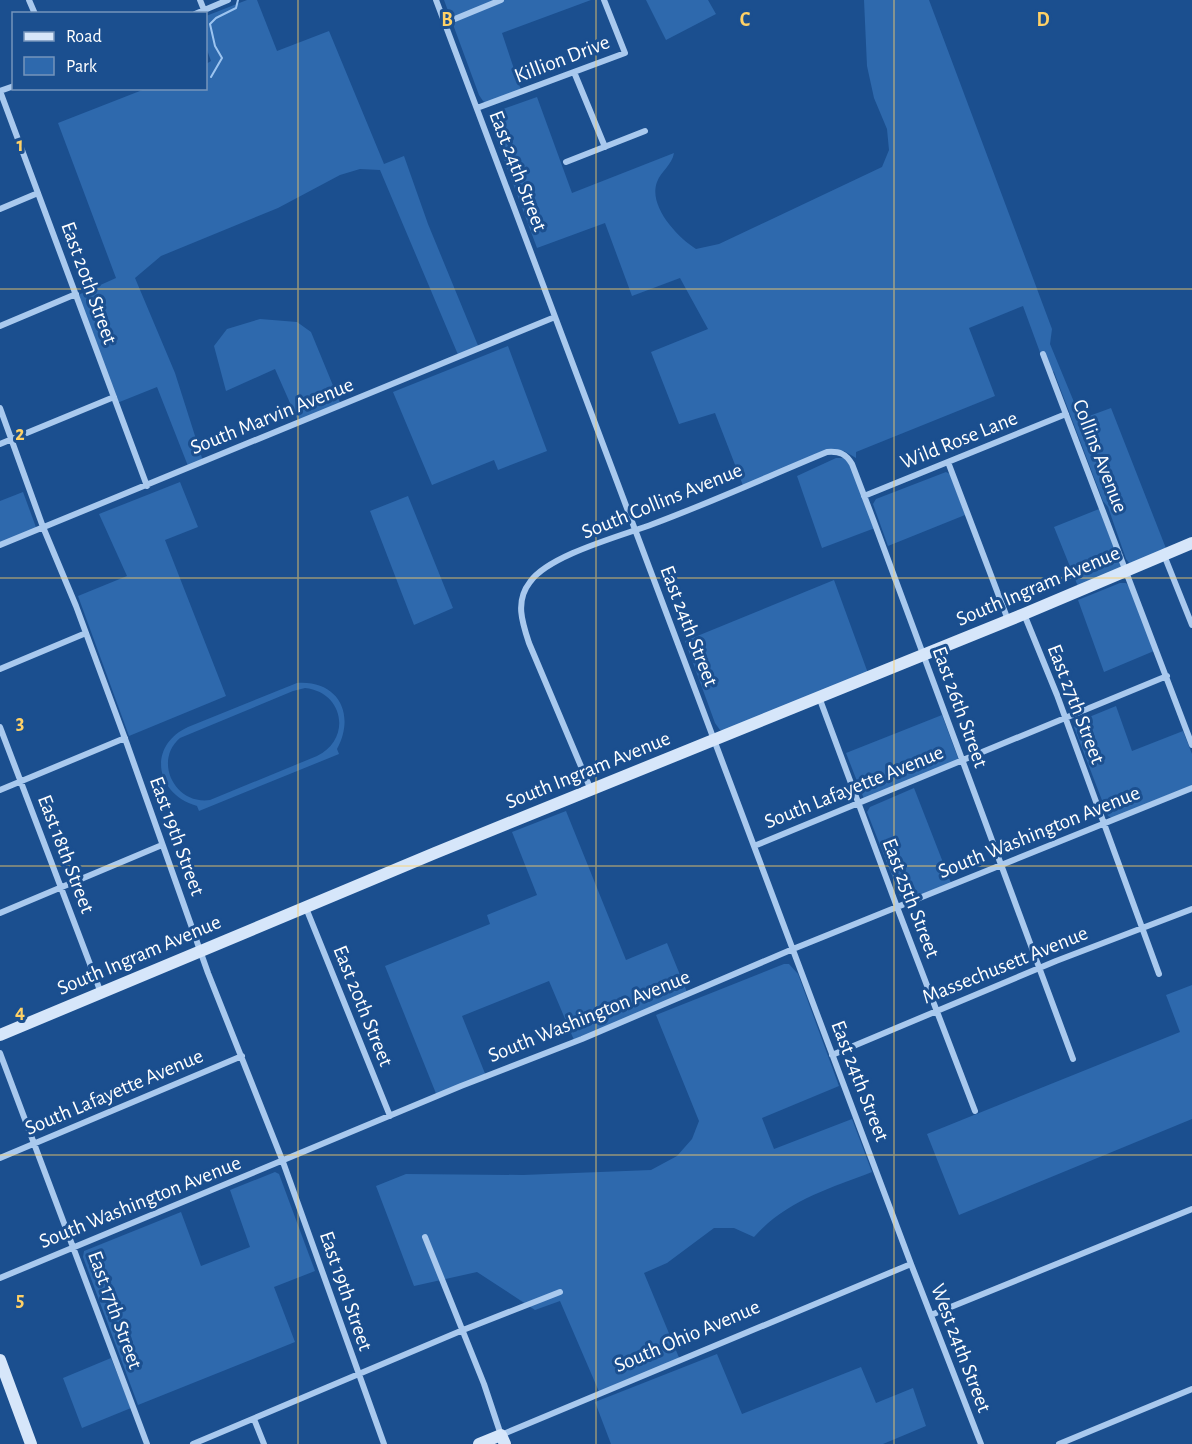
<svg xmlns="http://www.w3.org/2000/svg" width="1192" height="1444" viewBox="0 0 1192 1444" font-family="'Alegreya Sans',sans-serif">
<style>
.green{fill:#2e69ad;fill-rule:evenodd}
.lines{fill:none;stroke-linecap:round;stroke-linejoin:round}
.stream{stroke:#9cc4f0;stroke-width:2}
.street{stroke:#a9c9ee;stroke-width:6}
.secondary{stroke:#d6e6fa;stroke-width:12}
.grid{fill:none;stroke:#ffd166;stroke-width:1.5;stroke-opacity:0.55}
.labels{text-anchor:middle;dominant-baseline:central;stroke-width:6;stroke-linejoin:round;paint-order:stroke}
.street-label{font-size:21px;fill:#fff;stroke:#1b4f8f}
.grid-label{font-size:20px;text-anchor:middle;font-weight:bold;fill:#ffd166;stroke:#1b4f8f;stroke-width:6;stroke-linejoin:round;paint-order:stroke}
</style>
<rect width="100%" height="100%" fill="#1b4f8f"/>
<!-- green -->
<path class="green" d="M 247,0 L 257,0 L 277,51 L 329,31 L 384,164 L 404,156 L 428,224 L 479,348 L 459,357 L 380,170 L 360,169 L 340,175 L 278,208 L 161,256 L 135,278 L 175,373 L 203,461 L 188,466 L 157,387 L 117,403 L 78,295 L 116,278 L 58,123 L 145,89 L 206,88 L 206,64 L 211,61 L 206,47 L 206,16 Z
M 444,0 L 591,0 L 502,33 L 521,90 L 488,104 L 483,101 L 479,95 Z
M 646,0 L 708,0 L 716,14 L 666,40 Z
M 864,0 L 929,0 L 1052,329 L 1050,344 L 1081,419 L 1111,408 L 1167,551 L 1130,564 L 1126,559 L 1108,507 L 1103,501 L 1054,372 L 1045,366 L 1023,306 L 969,328 L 995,396 L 856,452 L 856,458 L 844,451 L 830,453 L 744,488 L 715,413 L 679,424 L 651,352 L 708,329 L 680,278 L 632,296 L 605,223 L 537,248 L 489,119 L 492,113 L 537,97 L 572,193 L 674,153 C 672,165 661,171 657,182 C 648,206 677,237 696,249 L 719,244 L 882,167 L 889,150 L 887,129 L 874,98 L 867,66 Z
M 260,319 L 297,322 L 311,332 L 341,405 L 298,421 L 275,369 L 226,391 L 214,346 L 227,329 Z
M 508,346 L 547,451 L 498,470 L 494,460 L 432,485 L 393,392 Z
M 836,458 L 844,458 L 851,465 L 875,528 L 822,548 L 797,476 Z
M 946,472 L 950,474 L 965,515 L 888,546 L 873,504 L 876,499 Z
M 180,482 L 198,527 L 165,540 L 226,696 L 129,736 L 78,596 L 127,576 L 99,514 Z
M 23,492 L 37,530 L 0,545 L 0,501 Z
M 408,496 L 453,608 L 414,625 L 370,511 Z
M 1099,509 L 1121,566 L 1118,573 L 1079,589 L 1054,527 Z
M 834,580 L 869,676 L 727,732 L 720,730 L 715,723 L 685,641 Z
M 1120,583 L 1126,583 L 1129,587 L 1154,651 L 1104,672 L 1078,600 Z
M 297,683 C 338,680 356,714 337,749 L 339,754 L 199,811 L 197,806 C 155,794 147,746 188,727 ZM 305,688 C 344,692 352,739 317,756 L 210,800 C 175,805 153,761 180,738 L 293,691 Z
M 1116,706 L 1132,751 L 1183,731 L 1192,754 L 1192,785 L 1112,818 L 1108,816 L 1074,727 L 1077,722 Z
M 942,715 L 959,761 L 864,799 L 846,753 Z
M 914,788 L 951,883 L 906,900 L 900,896 L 867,812 L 870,807 Z
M 566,811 L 626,960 L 667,943 L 687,992 L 574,1040 L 549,981 L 462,1016 L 486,1076 L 437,1096 L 385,966 L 490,924 L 487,915 L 537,895 L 512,832 Z
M 784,964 L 789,964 L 798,974 L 839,1086 L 762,1118 L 774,1149 L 852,1119 L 872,1172 C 828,1189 786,1201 754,1237 L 734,1228 L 714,1228 L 667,1263 L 644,1273 L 680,1360 L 600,1394 L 560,1301 L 535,1310 L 477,1272 L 414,1286 L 376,1186 L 406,1174 L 523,1175 L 651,1170 L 677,1156 L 692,1139 L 699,1121 L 656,1015 Z
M 1192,985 L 1192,1119 L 959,1215 L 927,1134 L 1180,1032 L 1166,995 Z
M 275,1172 L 279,1174 L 315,1271 L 274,1287 L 295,1342 L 138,1405 L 83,1257 L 84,1251 L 181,1212 L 201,1266 L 250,1247 L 230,1190 Z
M 717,1354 L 742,1414 L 861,1367 L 876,1403 L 913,1388 L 926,1426 L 883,1444 L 611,1444 L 595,1402 Z
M 111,1358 L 131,1408 L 82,1428 L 63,1378 Z"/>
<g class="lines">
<!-- stream -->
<path class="stream" d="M 211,77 L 222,58 L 215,46 L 210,24 L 216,18 L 236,8 L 238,0"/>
<!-- street -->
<path class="street" d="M 29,0 L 35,14
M 200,0 L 204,10
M 436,0 L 911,1264 L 981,1444
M 195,14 L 228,0
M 445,23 L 501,0
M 574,72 L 605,147
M 14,86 L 0,91 L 147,486
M 477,108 L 625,53 L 604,0
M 566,162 L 645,131
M 0,209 L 38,193
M 0,326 L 76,294
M 1043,354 L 1192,745
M 0,408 L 43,527 L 76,606 L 127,744 L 208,973 L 283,1162 L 384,1444
M 0,444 L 114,397
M 948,462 L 1008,620
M 864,496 L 1066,414
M 0,545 L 555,317
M 1164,555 L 1192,625
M 1024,614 L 1057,695 L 1159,974
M 0,669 L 86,633
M 819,697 L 897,907 L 975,1111
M 0,727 L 101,993
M 0,790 L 125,738
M 591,790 L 529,643 C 522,622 515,601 530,582 C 549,555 621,536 653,524 C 712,502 769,476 827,452 C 840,451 846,454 852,464 L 873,519 L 1073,1059
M 754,846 L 1167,676
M 306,908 L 390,1116
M 0,913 L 162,845
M 0,1053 L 147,1444
M 832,1055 L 1056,961 L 1192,909
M 0,1158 L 242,1056
M 425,1237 L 484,1384 L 501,1435 L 911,1264
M 0,1278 L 461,1086 L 582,1039 L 793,949 L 1192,788
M 931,1315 L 1192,1209
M 254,1419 L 264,1444
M 193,1444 L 463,1330 L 560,1292
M 1059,1444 L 1192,1389"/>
<!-- secondary -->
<path class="secondary" d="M 0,1035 L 435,853 L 1024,614 L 1192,543
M 0,1360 L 31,1444
M 479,1444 L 501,1435 L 505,1444"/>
</g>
<!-- grid -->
<path class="grid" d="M 298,0 L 298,1444M 596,0 L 596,1444M 894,0 L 894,1444M 0,289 L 1192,289M 0,578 L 1192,578M 0,866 L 1192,866M 0,1155 L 1192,1155"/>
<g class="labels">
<!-- street labels -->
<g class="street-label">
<text transform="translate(562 59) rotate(-21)">Killion Drive</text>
<text transform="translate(518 171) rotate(69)">East 24th Street</text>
<text transform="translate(89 283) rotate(70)">East 20th Street</text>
<text transform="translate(272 416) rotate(-22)">South Marvin Avenue</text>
<text transform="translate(959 440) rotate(-22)">Wild Rose Lane</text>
<text transform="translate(1100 456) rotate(69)">Collins Avenue</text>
<text transform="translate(662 501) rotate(-22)">South Collins Avenue</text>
<text transform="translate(1038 586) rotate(-23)">South Ingram Avenue</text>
<text transform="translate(689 626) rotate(69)">East 24th Street</text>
<text transform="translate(1076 704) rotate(69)">East 27th Street</text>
<text transform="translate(960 707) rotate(70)">East 26th Street</text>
<text transform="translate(588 770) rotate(-22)">South Ingram Avenue</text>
<text transform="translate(854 787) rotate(-22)">South Lafayette Avenue</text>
<text transform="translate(1039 832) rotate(-22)">South Washington Avenue</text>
<text transform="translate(177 836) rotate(70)">East 19th Street</text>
<text transform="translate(66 854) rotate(69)">East 18th Street</text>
<text transform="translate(911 898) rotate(69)">East 25th Street</text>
<text transform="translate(139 955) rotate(-23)">South Ingram Avenue</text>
<text transform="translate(1005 965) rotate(-22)">Massechusett Avenue</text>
<text transform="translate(363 1006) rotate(68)">East 20th Street</text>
<text transform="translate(589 1016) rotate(-22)">South Washington Avenue</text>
<text transform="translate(860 1081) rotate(69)">East 24th Street</text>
<text transform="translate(114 1092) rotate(-23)">South Lafayette Avenue</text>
<text transform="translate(140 1202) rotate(-22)">South Washington Avenue</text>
<text transform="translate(346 1291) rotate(71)">East 19th Street</text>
<text transform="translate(115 1310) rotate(70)">East 17th Street</text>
<text transform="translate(687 1336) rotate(-23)">South Ohio Avenue</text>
<text transform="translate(961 1348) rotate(69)">West 24th Street</text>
</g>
</g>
<g class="grid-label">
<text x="447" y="26">B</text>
<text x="745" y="26">C</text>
<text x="1043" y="26">D</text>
<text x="20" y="151">1</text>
<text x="20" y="440">2</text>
<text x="20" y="729">3</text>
<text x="20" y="1018">4</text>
<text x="20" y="1306">5</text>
</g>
<!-- legend -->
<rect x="12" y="12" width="195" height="78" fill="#1b4f8f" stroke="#7695bc" stroke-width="1.5"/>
<rect x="24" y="32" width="30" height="9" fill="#d6e6fa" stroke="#7695bc" stroke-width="1.5"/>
<text x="66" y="42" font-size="18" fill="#ffffff">Road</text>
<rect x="24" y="57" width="30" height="18" fill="#2e69ad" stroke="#7695bc" stroke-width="1.5"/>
<text x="66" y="72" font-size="18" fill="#ffffff">Park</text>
</svg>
